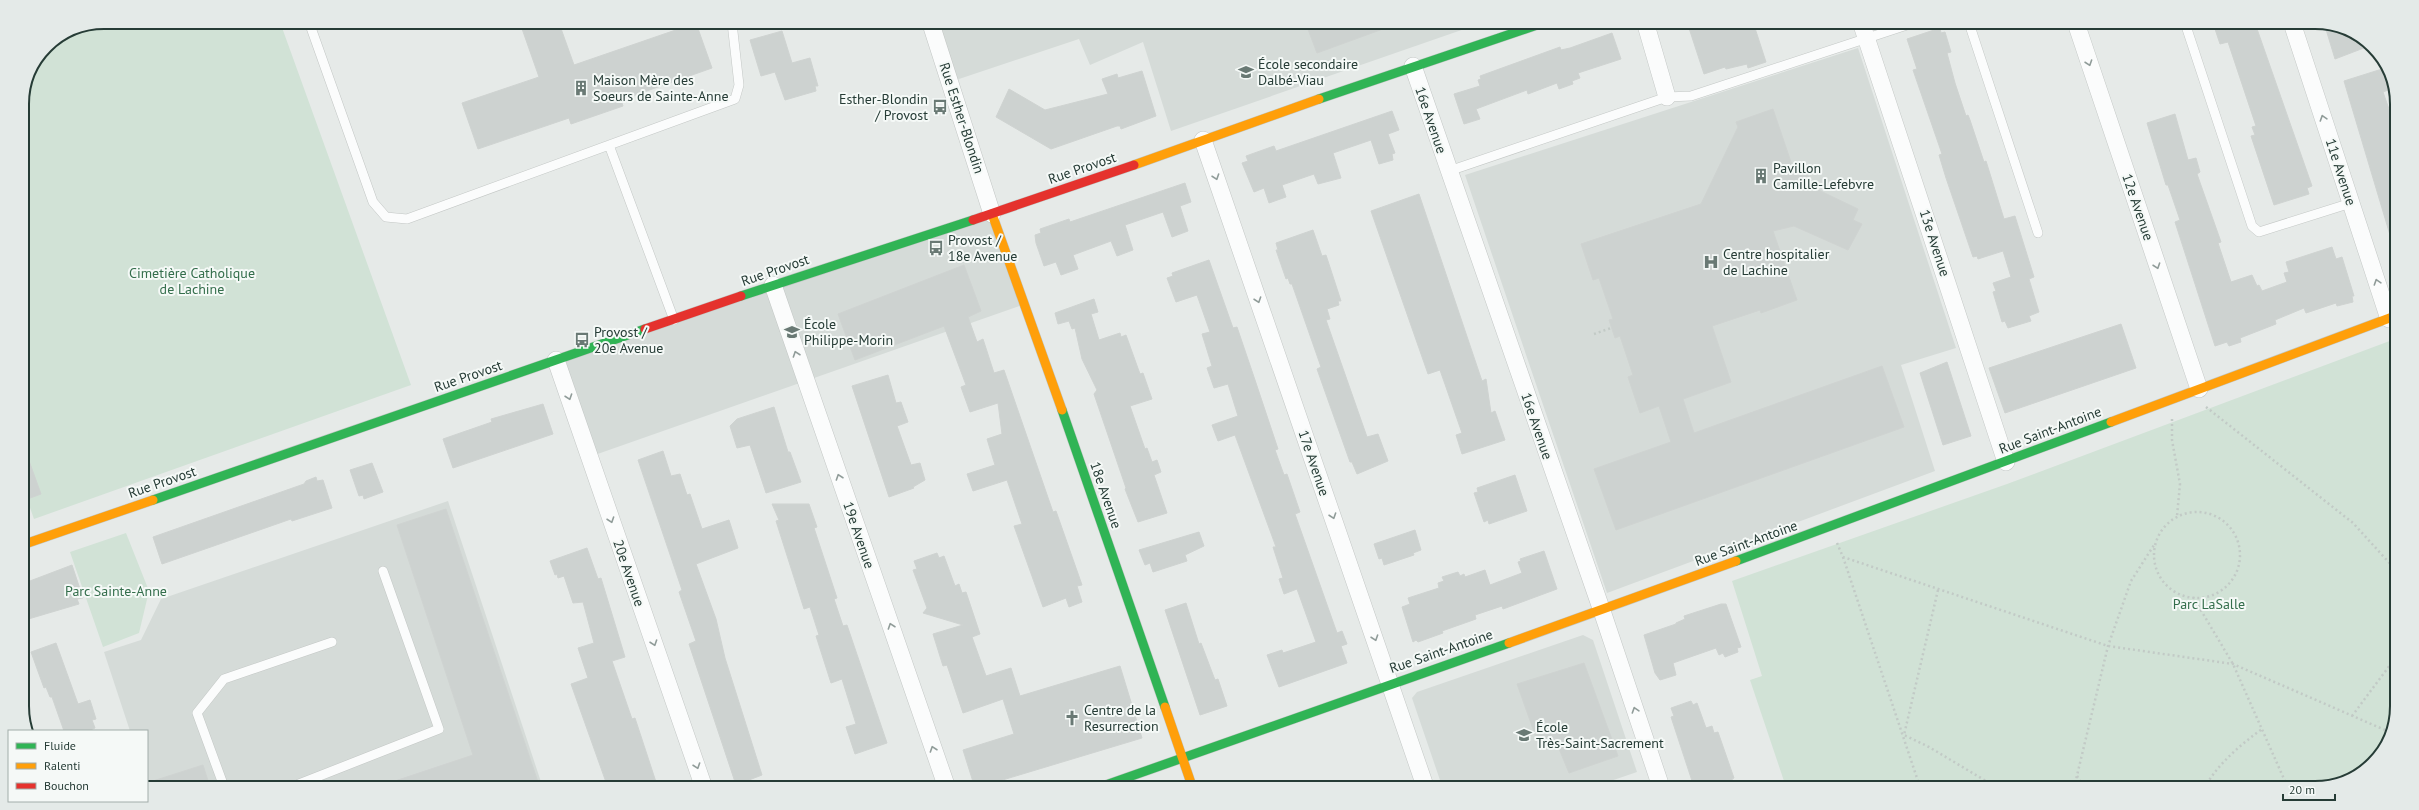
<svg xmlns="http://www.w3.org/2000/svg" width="2419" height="810" viewBox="0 0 2419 810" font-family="'PT Sans',sans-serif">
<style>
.built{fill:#d5dbd8}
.green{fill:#d1e2d6}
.building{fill:#cdd2d0;stroke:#cfd3d1}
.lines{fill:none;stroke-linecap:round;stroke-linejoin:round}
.lane-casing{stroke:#c3c7c5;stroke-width:10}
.street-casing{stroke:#c3c7c5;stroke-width:18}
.fast-casing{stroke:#c0c6c3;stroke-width:10}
.slow-casing{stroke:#c0c6c3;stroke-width:10}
.jam-casing{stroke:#c0c6c3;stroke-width:10}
.path{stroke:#c2cac6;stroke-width:2.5;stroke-dasharray:2 3;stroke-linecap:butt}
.lane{stroke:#fbfcfc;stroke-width:9}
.street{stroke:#fbfcfc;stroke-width:17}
.fast{stroke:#30b455;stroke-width:9}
.slow{stroke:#ff9f0a;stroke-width:9}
.jam{stroke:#e5322d;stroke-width:9}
.oneway{stroke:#909c99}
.labels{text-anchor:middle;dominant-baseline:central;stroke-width:4;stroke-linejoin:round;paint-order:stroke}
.poi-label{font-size:14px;fill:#263c36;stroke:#f5f9f7;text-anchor:start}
.street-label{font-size:14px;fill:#263c36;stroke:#f5f9f7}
.park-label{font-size:14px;fill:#346e4c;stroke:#f5f9f7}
.rim{fill:none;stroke:#263c36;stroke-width:2}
</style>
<rect width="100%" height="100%" fill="#e6eae8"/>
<!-- built -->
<path class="built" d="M 934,24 L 1476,25 L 1171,131 L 1143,42 L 1090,65 L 1079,39 L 956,80 Z
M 1858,48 L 1956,348 L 1901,365 L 1935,471 L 1607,593 L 1465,175 Z
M 992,214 L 1025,304 L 589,457 L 556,360 Z
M 448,501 L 542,785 L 148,784 L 147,731 L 130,731 L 104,652 L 141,640 L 161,599 Z
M 1583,635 L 1593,640 L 1637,772 L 1593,787 L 1442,786 L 1412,698 L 1417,692 Z"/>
<!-- green -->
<path class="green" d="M 104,22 L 280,22 L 411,385 L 34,519 L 22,485 L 22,99 L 30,68 L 46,46 L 73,28 Z
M 2395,339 L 2393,732 L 2365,771 L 2315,788 L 1786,787 L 1750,680 L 1762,676 L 1732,581 L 2007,484 Z
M 126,533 L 149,591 L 139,633 L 103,647 L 70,552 Z"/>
<!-- building -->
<path class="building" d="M 520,23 L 559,23 L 574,65 L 696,23 L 712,68 L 621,100 L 623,106 L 571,124 L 569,118 L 478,149 L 462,103 L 539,77 Z
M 1306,24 L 1391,24 L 1391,26 L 1317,53 Z
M 1688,25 L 1754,25 L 1766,62 L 1748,68 L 1747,64 L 1726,69 L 1725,67 L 1704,74 Z
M 2214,26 L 2256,26 L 2312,186 L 2307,188 L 2309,194 L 2274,205 L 2251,136 L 2255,135 L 2252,127 L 2256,126 L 2228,42 L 2220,44 Z
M 2325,26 L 2341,26 L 2369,46 L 2335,59 Z
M 1940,28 L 1941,33 L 1945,32 L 1951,52 L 1947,53 L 1955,83 L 1966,116 L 1968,115 L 1970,120 L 1984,162 L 1986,161 L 2004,219 L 2015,216 L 2034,277 L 2029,279 L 2039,312 L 2029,316 L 2031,321 L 2008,328 L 2005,321 L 2002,322 L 1993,292 L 1996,291 L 1993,283 L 2011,277 L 2003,251 L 1978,259 L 1977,256 L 1973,257 L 1946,178 L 1939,155 L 1942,154 L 1913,70 L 1917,69 L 1907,39 Z
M 782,31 L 792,63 L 810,58 L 818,86 L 815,86 L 816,91 L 785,100 L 775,72 L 761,76 L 750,40 Z
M 1612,33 L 1621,59 L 1578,73 L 1580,78 L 1572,81 L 1573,84 L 1559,89 L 1557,83 L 1528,94 L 1527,90 L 1476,109 L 1480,119 L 1464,124 L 1454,94 L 1480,86 L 1478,80 L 1481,79 L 1480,76 L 1560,47 L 1561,50 L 1570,48 Z
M 2382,69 L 2388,90 L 2383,92 L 2397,132 L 2397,142 L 2391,144 L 2396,160 L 2396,245 L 2393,245 L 2344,81 Z
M 1142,71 L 1156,116 L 1121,129 L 1120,126 L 1117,126 L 1051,149 L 996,117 L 1009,89 L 1045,110 L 1108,94 L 1102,79 L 1117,74 L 1118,78 Z
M 1773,109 L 1792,165 L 1803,162 L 1812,187 L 1858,209 L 1853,220 L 1862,224 L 1848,250 L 1794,226 L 1773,231 L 1797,300 L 1761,313 L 1760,310 L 1712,326 L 1731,382 L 1683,399 L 1694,433 L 1882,366 L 1904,427 L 1616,530 L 1594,469 L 1671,442 L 1659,406 L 1640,413 L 1628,377 L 1633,375 L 1620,336 L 1615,338 L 1609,320 L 1613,319 L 1599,278 L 1593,280 L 1581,244 L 1701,204 L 1738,127 L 1736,122 Z
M 1392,111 L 1399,130 L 1388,134 L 1395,153 L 1392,154 L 1393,160 L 1379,164 L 1371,140 L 1333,153 L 1341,178 L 1318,184 L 1314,174 L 1282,185 L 1286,197 L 1269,203 L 1264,188 L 1254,192 L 1242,163 L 1248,161 L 1246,156 L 1274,146 L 1276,151 Z
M 2175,114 L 2188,160 L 2196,158 L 2200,172 L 2197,174 L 2221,242 L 2218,243 L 2231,282 L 2252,275 L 2257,286 L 2259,285 L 2262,291 L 2287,282 L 2284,273 L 2289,272 L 2286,262 L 2332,247 L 2336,259 L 2342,257 L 2354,296 L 2352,296 L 2353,302 L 2337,306 L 2336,303 L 2306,313 L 2304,308 L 2275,320 L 2276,324 L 2240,338 L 2241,342 L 2229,346 L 2227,342 L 2215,346 L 2175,222 L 2180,220 L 2168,185 L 2166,185 L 2147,123 Z
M 1185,183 L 1191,202 L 1180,206 L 1188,231 L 1172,237 L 1163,212 L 1125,225 L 1133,250 L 1117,256 L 1111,241 L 1073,255 L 1078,269 L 1061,275 L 1056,262 L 1044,266 L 1036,243 L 1035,235 L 1041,233 L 1040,229 L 1069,219 L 1070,222 Z
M 1419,194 L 1482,381 L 1486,379 L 1491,413 L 1495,411 L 1505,440 L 1462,454 L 1456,435 L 1462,433 L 1440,370 L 1428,374 L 1371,211 Z
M 1313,230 L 1322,256 L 1326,255 L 1341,301 L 1338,301 L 1339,305 L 1327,309 L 1330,319 L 1326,320 L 1367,437 L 1378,434 L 1388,461 L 1357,474 L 1352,462 L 1350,462 L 1317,369 L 1321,367 L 1292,284 L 1290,284 L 1288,278 L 1286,279 L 1276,250 L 1278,250 L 1276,243 Z
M 1209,260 L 1233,328 L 1237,327 L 1256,383 L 1278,449 L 1275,450 L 1284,475 L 1287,474 L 1300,512 L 1295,514 L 1337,633 L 1342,631 L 1347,644 L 1341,646 L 1347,663 L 1279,687 L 1267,655 L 1282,650 L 1283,653 L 1316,642 L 1297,589 L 1284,594 L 1279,579 L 1283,578 L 1273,547 L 1276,547 L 1235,435 L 1218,441 L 1212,425 L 1238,416 L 1228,384 L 1214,388 L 1207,368 L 1212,366 L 1202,334 L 1210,332 L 1197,295 L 1176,302 L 1167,278 L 1173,276 L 1172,273 Z
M 964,265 L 981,311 L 968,317 L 977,342 L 983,339 L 994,373 L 1004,370 L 1053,512 L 1056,511 L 1082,585 L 1077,586 L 1082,602 L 1069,607 L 1066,598 L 1043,607 L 1014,526 L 1022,524 L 1007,480 L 973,491 L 967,474 L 995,465 L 987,439 L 1002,434 L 998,403 L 970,412 L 961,387 L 966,385 L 944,326 L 855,360 L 838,314 Z
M 1094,299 L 1098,312 L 1091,314 L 1099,340 L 1120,333 L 1121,337 L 1126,335 L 1140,374 L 1143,373 L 1152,399 L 1130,406 L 1145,449 L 1147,448 L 1152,462 L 1157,460 L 1161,472 L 1154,475 L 1167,513 L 1138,522 L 1125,489 L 1126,488 L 1094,394 L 1097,390 L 1082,359 L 1075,328 L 1072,329 L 1069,321 L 1058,324 L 1055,313 Z
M 2121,324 L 2136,368 L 2005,413 L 1989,368 Z
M 1947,362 L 1971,436 L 1943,445 L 1920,373 Z
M 888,375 L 896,403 L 901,402 L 908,422 L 897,426 L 911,465 L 920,463 L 925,480 L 913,487 L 914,488 L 889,497 L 852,386 Z
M 543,404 L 553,434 L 453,468 L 443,439 L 492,422 L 491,419 Z
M 774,407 L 788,452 L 790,452 L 801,482 L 766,493 L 750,445 L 737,448 L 730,426 L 737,419 Z
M 24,447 L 41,494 L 22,501 L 22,448 Z
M 663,451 L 671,476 L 680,474 L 687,495 L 690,494 L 702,529 L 729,520 L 738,548 L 696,564 L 716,619 L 725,658 L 762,775 L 736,785 L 689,644 L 696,641 L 679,592 L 682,590 L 638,460 Z
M 372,463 L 383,492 L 364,499 L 363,495 L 359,496 L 350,470 Z
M 1515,475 L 1527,511 L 1489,524 L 1488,520 L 1484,522 L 1474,493 L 1478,492 L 1477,488 Z
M 316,477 L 317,481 L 323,480 L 332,508 L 292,521 L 291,519 L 162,564 L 153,537 L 304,484 L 306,481 Z
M 772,504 L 809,504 L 817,527 L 814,528 L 837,598 L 834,599 L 843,626 L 847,625 L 887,743 L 855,754 L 846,727 L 856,724 L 842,679 L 831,683 L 816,636 L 819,635 L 810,607 L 804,609 L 776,521 L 779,520 Z
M 446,509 L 539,785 L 392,784 L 392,782 L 473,755 L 397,525 Z
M 1415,530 L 1421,550 L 1413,553 L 1414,555 L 1384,565 L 1382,558 L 1379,559 L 1374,544 Z
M 1199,532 L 1204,546 L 1185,555 L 1187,561 L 1153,572 L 1150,563 L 1145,565 L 1139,550 Z
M 587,548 L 598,579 L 601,578 L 625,657 L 612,661 L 632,719 L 635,718 L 657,785 L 607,785 L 571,684 L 588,678 L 578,648 L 594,643 L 583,602 L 573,603 L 564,576 L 558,578 L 557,574 L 555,575 L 550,561 Z
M 1544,551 L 1557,589 L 1503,609 L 1502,606 L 1475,615 L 1476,619 L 1442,631 L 1443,633 L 1418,642 L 1416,640 L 1413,642 L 1402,607 L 1410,604 L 1408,598 L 1439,588 L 1438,583 L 1444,581 L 1442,577 L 1458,572 L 1460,576 L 1464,574 L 1465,577 L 1485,570 L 1490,585 L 1522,573 L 1518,562 L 1521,561 L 1520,559 Z
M 937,553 L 939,558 L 944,556 L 955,586 L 959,584 L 962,593 L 966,592 L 980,634 L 972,637 L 986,676 L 1011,668 L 1020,696 L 1120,666 L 1142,738 L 986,785 L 974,785 L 963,750 L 1014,734 L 1003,699 L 963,713 L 947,665 L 943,666 L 933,634 L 963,625 L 923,613 L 927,608 L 913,570 L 917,569 L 914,561 Z
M 72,565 L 83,598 L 77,599 L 79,604 L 25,620 L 22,612 L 22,584 Z
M 1186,603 L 1199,644 L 1201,643 L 1215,680 L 1218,679 L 1227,706 L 1200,715 L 1165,610 Z
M 1721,604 L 1726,604 L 1741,647 L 1737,648 L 1738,652 L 1725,657 L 1723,653 L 1719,655 L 1716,648 L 1673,663 L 1676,675 L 1660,680 L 1655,673 L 1644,635 L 1676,624 L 1676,623 L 1685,619 L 1684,616 Z
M 56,643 L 78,704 L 90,700 L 96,719 L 92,720 L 95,728 L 88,731 L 64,731 L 52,697 L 50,697 L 46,687 L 44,688 L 31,652 Z
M 1584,663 L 1618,756 L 1569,773 L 1557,744 L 1539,746 L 1517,684 Z
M 1691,701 L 1693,705 L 1697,703 L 1706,728 L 1712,726 L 1714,733 L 1718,732 L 1734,778 L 1732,779 L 1734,787 L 1694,787 L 1671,717 L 1674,716 L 1671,708 Z
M 203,765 L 209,784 L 153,784 L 153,781 Z"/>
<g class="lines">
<defs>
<path id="lane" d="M 309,22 L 373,202 L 386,217 L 407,219 L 735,99 L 739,85 L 732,23
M 1970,26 L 2038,233
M 2186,26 L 2252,226 L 2259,232 L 2351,203
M 609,145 L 674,320
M 1449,171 L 1667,97 L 1691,96 L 1907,25
M 223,784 L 197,713 L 224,679 L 332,642
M 299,784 L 439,729 L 383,571"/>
<path id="street" d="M 931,24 L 992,214
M 1646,25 L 1667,97
M 1862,25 L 2006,462
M 2077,26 L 2199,389
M 2293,26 L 2389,319
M 1413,66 L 1602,611 L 1661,787
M 1203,140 L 1425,786
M 773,285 L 946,785
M 556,360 L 703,785"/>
<path id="fast" d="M 1319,99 L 1537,25
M 741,296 L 973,220
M 1062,410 L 1165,707
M 153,500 L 645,329
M 1736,561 L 2111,422
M 1103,786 L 1509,643"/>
<path id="slow" d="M 1134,165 L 1319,99
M 992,214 L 1062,410
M 2111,422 L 2395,316
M 22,545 L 153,500
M 1509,643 L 1736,561
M 1165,707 L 1192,786"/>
<path id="jam" d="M 973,220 L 1134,165
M 645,329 L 741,296"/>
</defs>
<!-- lane casing -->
<use href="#lane" class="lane-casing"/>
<!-- street casing -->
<use href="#street" class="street-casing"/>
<!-- fast casing -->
<use href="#fast" class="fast-casing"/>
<!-- slow casing -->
<use href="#slow" class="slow-casing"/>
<!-- jam casing -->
<use href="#jam" class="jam-casing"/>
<!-- path -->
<path class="path" d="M 1594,334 L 1611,328
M 2206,407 L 2353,523 L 2394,568
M 2172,419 L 2172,440 L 2180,484 L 2177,516
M2154 555a43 43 0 1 1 86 0a43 43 0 1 1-86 0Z
M 1837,543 L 1843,557 L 2108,646 L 2233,664 L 2392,733
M 1843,557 L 1920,787
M 1938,590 L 1904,735 L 1929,747 L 1996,787
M 2193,597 L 2233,664 L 2288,788
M 2352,716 L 2393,661
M 2077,776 L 2085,788
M 2074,788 L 2108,646 L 2131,581 L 2154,545
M 2204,788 C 2219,763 2239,746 2262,729"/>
<!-- lane -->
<use href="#lane" class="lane"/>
<!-- street -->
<use href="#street" class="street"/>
<!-- fast -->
<use href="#fast" class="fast"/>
<!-- slow -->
<use href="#slow" class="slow"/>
<!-- jam -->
<use href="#jam" class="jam"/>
</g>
<!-- one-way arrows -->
<defs><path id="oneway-chevron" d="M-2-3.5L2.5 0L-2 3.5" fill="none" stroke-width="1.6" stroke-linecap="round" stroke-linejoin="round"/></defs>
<g class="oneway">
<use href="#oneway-chevron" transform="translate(2089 63) rotate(71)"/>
<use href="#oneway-chevron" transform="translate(2323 118) rotate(-108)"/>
<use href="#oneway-chevron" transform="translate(1216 177) rotate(71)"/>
<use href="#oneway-chevron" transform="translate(2157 266) rotate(71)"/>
<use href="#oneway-chevron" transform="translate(2377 282) rotate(-108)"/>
<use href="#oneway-chevron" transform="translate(1258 300) rotate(71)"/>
<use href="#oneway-chevron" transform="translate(796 354) rotate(-109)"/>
<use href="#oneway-chevron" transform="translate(569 397) rotate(71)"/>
<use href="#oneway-chevron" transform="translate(839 477) rotate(-109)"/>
<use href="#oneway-chevron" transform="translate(1333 516) rotate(71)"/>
<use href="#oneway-chevron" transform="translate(611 520) rotate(71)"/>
<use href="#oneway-chevron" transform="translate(891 626) rotate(-109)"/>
<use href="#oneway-chevron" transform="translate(1375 638) rotate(71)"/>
<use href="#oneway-chevron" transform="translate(654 643) rotate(71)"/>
<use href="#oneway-chevron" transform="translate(1635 710) rotate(-108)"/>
<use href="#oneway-chevron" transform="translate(933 749) rotate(-109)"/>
<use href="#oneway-chevron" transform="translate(697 766) rotate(71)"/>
</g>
<!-- icons -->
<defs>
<symbol id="school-bare" viewBox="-9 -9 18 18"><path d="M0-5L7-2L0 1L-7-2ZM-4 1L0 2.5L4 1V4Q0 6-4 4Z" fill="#697974" stroke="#f5f9f7" stroke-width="2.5" paint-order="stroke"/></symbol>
<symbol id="building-bare" viewBox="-9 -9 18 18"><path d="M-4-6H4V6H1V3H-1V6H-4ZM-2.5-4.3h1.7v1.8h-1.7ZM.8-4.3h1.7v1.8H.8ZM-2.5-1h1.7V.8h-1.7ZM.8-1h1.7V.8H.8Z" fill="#697974" stroke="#f5f9f7" stroke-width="2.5" paint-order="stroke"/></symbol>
<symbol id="bus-bare" viewBox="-9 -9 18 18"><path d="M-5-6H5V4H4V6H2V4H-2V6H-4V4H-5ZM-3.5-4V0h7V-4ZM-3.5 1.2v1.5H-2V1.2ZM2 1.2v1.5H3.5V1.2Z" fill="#697974" stroke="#f5f9f7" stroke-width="2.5" paint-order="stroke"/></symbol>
<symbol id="hospital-bare" viewBox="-9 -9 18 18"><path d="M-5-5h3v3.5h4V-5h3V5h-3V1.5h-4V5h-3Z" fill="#697974" stroke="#f5f9f7" stroke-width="2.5" paint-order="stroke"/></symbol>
<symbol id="church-bare" viewBox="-9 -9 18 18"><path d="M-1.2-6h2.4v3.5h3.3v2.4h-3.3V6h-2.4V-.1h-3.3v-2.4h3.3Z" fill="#697974" stroke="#f5f9f7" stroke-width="2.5" paint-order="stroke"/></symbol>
</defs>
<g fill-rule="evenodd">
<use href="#school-bare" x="1235" y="61" width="22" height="22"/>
<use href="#building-bare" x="570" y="77" width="22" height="22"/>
<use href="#bus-bare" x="929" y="96" width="22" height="22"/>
<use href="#building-bare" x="1750" y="165" width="22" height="22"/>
<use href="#bus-bare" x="925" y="237" width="22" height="22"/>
<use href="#hospital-bare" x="1700" y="251" width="22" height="22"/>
<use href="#school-bare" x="781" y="321" width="22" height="22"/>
<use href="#bus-bare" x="571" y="329" width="22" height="22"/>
<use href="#church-bare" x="1061" y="707" width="22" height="22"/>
<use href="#school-bare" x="1513" y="724" width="22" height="22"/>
</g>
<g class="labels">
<!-- poi labels -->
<g class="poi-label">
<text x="1258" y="64">École secondaire<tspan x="1258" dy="16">Dalbé-Viau</tspan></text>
<text x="593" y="80">Maison Mère des<tspan x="593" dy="16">Soeurs de Sainte-Anne</tspan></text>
<text x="928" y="99" text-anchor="end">Esther-Blondin<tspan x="928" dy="16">/ Provost</tspan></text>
<text x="1773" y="168">Pavillon<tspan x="1773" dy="16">Camille-Lefebvre</tspan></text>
<text x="948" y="240">Provost /<tspan x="948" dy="16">18e Avenue</tspan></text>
<text x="1723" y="254">Centre hospitalier<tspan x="1723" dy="16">de Lachine</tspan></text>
<text x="804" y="324">École<tspan x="804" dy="16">Philippe-Morin</tspan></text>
<text x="594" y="332">Provost /<tspan x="594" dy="16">20e Avenue</tspan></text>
<text x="1084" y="710">Centre de la<tspan x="1084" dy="16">Resurrection</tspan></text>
<text x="1536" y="727">École<tspan x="1536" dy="16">Très-Saint-Sacrement</tspan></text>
</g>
<!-- street labels -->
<g class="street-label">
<text transform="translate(962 118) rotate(72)">Rue Esther-Blondin</text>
<text transform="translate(1431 120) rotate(71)">16e Avenue</text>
<text transform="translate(1082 168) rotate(-19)">Rue Provost</text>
<text transform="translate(2341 172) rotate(72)">11e Avenue</text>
<text transform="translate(2138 207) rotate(71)">12e Avenue</text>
<text transform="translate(1935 243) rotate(72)">13e Avenue</text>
<text transform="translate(775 270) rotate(-19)">Rue Provost</text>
<text transform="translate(468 376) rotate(-19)">Rue Provost</text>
<text transform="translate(1537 426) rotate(71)">16e Avenue</text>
<text transform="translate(2050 430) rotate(-21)">Rue Saint-Antoine</text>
<text transform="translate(1314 463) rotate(71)">17e Avenue</text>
<text transform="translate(162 482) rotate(-19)">Rue Provost</text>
<text transform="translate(1106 495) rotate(71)">18e Avenue</text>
<text transform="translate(859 535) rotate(71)">19e Avenue</text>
<text transform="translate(1746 543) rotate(-20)">Rue Saint-Antoine</text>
<text transform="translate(629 573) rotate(71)">20e Avenue</text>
<text transform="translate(1441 651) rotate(-19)">Rue Saint-Antoine</text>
</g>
<!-- park labels -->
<g class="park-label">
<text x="192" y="273">Cimetière Catholique<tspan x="192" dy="16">de Lachine</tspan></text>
<text x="116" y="591">Parc Sainte-Anne</text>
<text x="2209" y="604">Parc LaSalle</text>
</g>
</g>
<!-- crop -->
<path d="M0 0H2419V810H0ZM104 29H2315A75 75 0 0 1 2390 104V706A75 75 0 0 1 2315 781H104A75 75 0 0 1 29 706V104A75 75 0 0 1 104 29Z" fill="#e4eae8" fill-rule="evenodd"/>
<path class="rim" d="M104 29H2315A75 75 0 0 1 2390 104V706A75 75 0 0 1 2315 781H104A75 75 0 0 1 29 706V104A75 75 0 0 1 104 29Z"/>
<!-- legend -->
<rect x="8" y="730" width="140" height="72" fill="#f5f9f7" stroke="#a2adaa"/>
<rect x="16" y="743" width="20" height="6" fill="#30b455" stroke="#a2adaa"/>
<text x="44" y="750" font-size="12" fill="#263c36">Fluide</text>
<rect x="16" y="763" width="20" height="6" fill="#ff9f0a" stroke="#a2adaa"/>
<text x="44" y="770" font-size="12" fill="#263c36">Ralenti</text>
<rect x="16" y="783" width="20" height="6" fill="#e5322d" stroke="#a2adaa"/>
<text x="44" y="790" font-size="12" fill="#263c36">Bouchon</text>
<!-- scale -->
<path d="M2283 794v6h52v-6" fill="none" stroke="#263c36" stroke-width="2"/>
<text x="2289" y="794" font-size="12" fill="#263c36" stroke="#f5f9f7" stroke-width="3" paint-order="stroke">20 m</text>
</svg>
